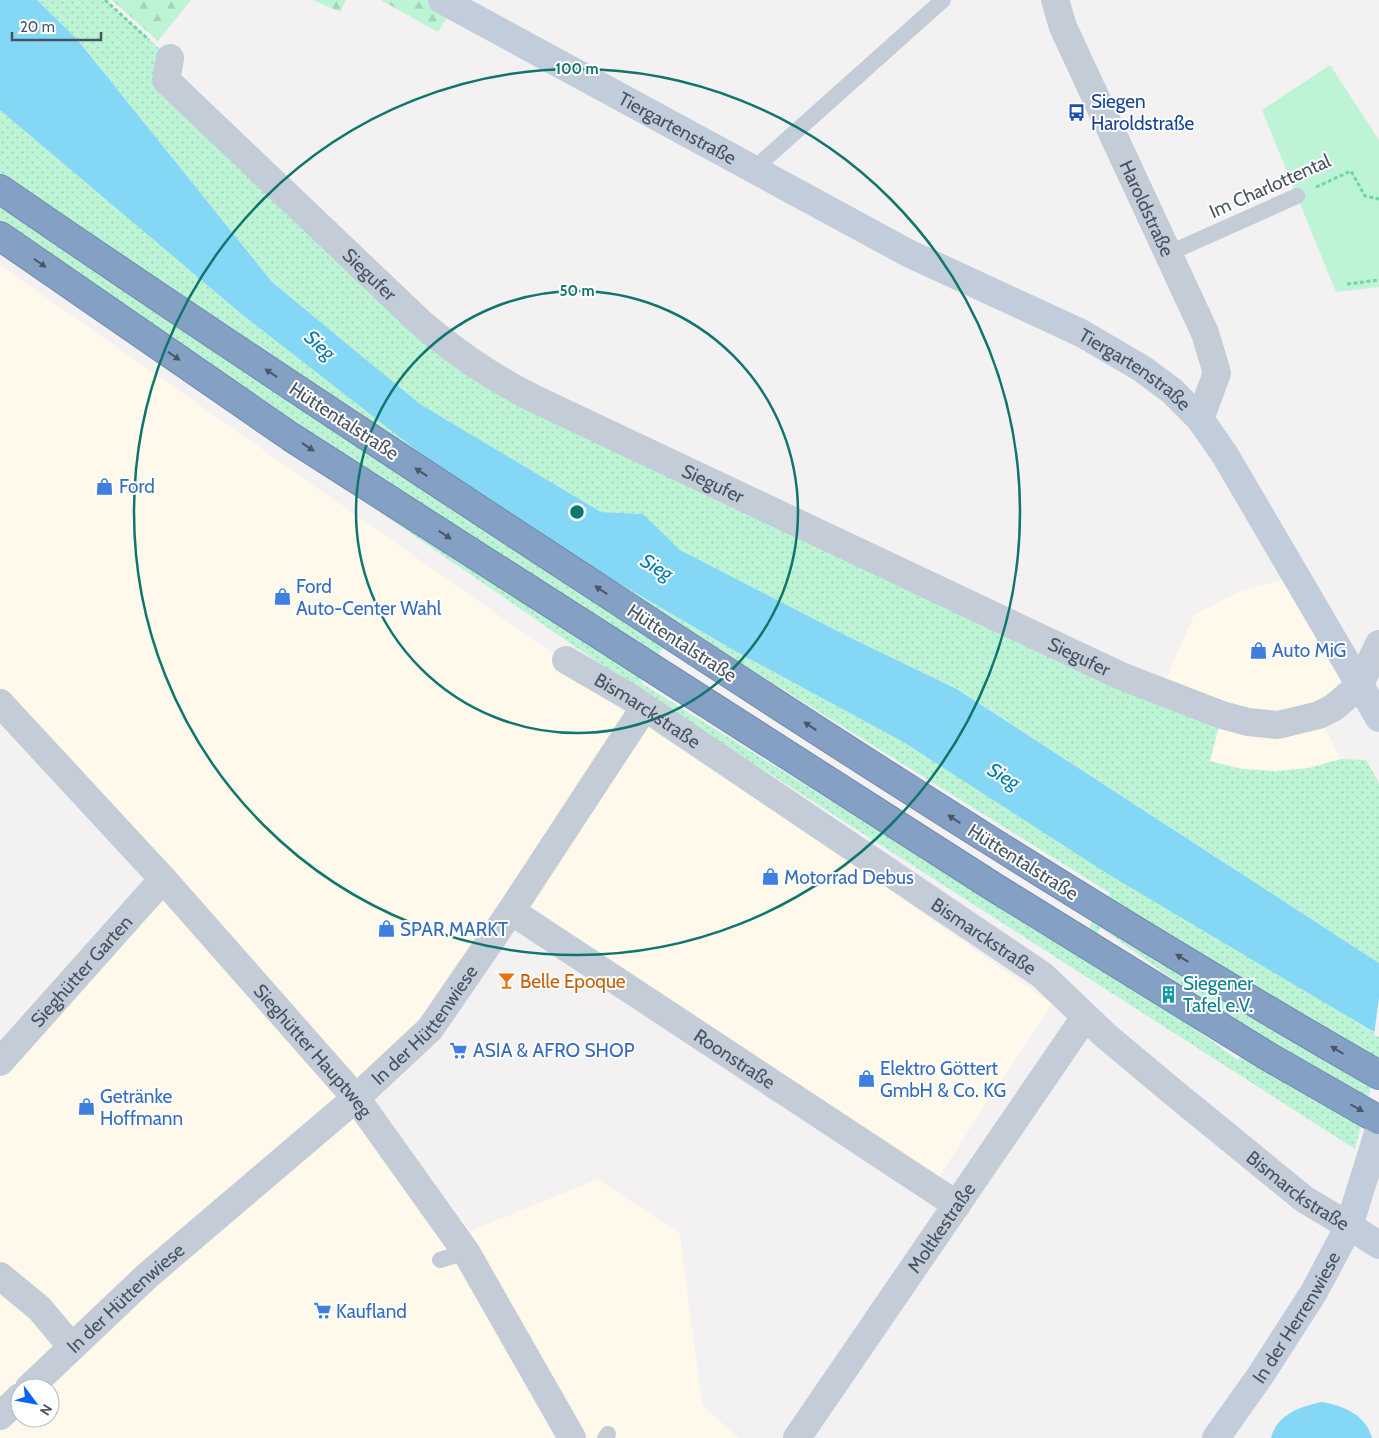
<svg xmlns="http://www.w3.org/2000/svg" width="1379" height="1438" viewBox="0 0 1379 1438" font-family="Cabin,sans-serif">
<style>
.commercial{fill:#fef9ea;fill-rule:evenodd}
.grass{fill:url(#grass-dots);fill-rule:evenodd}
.forest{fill:url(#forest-firs)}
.park{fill:#bcf4d5}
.water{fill:#84d8f6}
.pier{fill:#f3f1f1}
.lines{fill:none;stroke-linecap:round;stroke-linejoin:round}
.highway-casing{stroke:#6f8ab0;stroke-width:30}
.path{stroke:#70d6aa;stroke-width:3;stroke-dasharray:4 2.5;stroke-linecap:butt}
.lane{stroke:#c3ccd7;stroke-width:16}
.street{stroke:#c3ccd7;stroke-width:28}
.secondary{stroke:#c2cddb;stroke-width:28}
.highway{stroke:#84a0c4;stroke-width:28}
.oneway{fill:#495766}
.ring{fill:none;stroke:#0f766e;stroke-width:2.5}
.labels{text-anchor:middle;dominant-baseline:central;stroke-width:4;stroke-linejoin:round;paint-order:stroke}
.transit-label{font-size:19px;fill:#164399;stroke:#fff;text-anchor:start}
.street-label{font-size:19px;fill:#465361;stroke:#fff}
.shop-label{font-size:19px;fill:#366cbe;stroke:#fff;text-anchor:start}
.food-label{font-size:19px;fill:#c56008;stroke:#fff;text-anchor:start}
.culture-label{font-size:19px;fill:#0d838f;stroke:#fff;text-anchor:start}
.water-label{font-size:20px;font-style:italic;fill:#027da9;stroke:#fff}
.centre{fill:#0f766e;stroke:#fff;stroke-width:2.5}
.ring-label{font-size:15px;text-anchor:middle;font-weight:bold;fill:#0f766e;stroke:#fff;stroke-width:4;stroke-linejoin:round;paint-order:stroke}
</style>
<defs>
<pattern id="grass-dots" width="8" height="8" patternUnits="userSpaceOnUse" patternTransform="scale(1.25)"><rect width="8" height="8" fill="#bcf4d5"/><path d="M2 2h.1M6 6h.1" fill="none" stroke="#a3d3b9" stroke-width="1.8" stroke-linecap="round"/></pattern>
<pattern id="forest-firs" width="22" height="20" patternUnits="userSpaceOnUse" patternTransform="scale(1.25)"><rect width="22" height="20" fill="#bcf4d5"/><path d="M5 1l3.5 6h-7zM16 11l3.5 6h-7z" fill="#a3d3b9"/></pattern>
</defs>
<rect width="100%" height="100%" fill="#f3f1f1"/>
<!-- commercial -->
<path class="commercial" d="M 0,265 L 1052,1004 L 928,1193 L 514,916 L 367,1093 L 470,1231 L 598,1179 L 680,1234 L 702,1405 L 739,1438 L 0,1438 L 0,1076 L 146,883 L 140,854 L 0,703 ZM 20,1388 L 50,1388 L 50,1418 L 20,1418 Z
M 1295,576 L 1359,686 L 1319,716 L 1341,759 L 1309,768 L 1276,771 L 1242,769 L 1210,761 L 1161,691 L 1194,615 L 1240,591 Z"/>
<!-- grass -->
<path class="grass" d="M 37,0 L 105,0 L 170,58 L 167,80 L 456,352 L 1222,715 L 1210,761 L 1242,769 L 1276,771 L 1309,768 L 1341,759 L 1366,760 L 1379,783 L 1379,963 L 958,689 L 849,637 L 680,550 L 643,514 L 601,512 L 420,404 L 272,282 L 76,38 Z
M 0,110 L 239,312 L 493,510 L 737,652 L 905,743 L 1379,1036 L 1379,1056 L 1355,1149 L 625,681 L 0,250 ZM 678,624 L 1110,893 L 1074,952 L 641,683 ZM 1101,928 L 1254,1037 L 1238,1060 L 1085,950 Z"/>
<!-- forest -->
<path class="forest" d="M 112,0 L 191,0 L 158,41 Z
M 313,0 L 346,0 L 340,12 Z
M 381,0 L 458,0 L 438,32 Z"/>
<!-- park -->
<path class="park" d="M 1330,65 L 1379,140 L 1379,287 L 1336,292 L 1262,110 Z"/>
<!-- water -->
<path class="water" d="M 0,0 L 37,0 L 76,38 L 272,282 L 420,404 L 601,512 L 643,514 L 680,550 L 849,637 L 957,689 L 1379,963 L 1379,1035 L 1108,874 L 905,743 L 737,652 L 493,510 L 239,312 L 0,110 Z
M 1322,1402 C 1344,1406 1366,1415 1372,1438 L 1271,1438 C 1277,1414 1302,1406 1322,1402 Z"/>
<!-- pier -->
<path class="pier" d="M 1379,998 L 1379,1037 L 1374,1035 Z"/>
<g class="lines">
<defs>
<path id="highway" d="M 0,189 C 203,329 410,465 617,600 C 867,764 1119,926 1379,1075
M 0,236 L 291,437 L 997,889 L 1269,1057 L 1379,1120"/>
</defs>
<!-- highway casing -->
<use href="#highway" class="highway-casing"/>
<!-- path -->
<path class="path" d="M 105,0 L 149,40
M 1316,187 L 1351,171 L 1365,196 L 1379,199
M 1347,284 L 1379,280"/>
<!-- lane -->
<path class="lane" d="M 754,169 L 943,0
M 1167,254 L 1297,196
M 440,1260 L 466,1252
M 605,1438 L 608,1434"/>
<!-- street -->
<g class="street">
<path id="s1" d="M 1055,0 L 1063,27 L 1205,333 L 1217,373 L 1200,419"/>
<path id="s2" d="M 170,58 L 166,80 L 421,323 C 458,354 491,377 535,399 L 1121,676 L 1222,715 L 1248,722 L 1278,725 L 1319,715 L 1333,708 L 1359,686 L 1379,644"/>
<path id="s3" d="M 566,660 L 628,696 L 1042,975 L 1106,1036 L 1173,1092 L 1304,1199 L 1349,1226"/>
<path id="s4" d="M 0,703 L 163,879 L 356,1098 L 466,1252 L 572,1438"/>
<path id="s5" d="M 511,911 L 957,1205"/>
<path id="s6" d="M 0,1062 L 163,879"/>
<path d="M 0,1276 L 39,1308 L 72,1347"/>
<path id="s7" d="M 29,1388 L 147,1276 L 356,1098 L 430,1029 L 511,911 L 644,708"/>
<path d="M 0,1416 L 20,1397"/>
<path id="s8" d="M 797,1438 L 1085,1017"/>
</g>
<!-- secondary -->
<g class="secondary">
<path id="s9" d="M 442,0 L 908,253 L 1081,333 L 1141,368 L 1172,391 L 1200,419 L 1225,455 L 1379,718"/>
<path d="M 1349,1226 L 1379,1245"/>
<path id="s10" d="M 1216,1438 L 1260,1376 L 1314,1292 L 1349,1226 L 1379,1130"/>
</g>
<!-- highway -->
<use href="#highway" class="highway"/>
</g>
<!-- one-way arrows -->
<defs><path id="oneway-solid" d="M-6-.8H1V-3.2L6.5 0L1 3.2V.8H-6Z" transform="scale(1.25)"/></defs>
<g class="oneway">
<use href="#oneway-solid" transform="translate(40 263) rotate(35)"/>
<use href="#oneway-solid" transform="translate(174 356) rotate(35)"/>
<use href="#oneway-solid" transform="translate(271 373) rotate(-146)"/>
<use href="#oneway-solid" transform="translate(308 447) rotate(33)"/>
<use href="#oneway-solid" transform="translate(421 472) rotate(-147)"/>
<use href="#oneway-solid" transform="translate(445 535) rotate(33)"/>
<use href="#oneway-solid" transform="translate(601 590) rotate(-147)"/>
<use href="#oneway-solid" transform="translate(810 726) rotate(-147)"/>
<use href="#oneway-solid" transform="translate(954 819) rotate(-147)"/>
<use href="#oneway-solid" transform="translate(1182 958) rotate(-149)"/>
<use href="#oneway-solid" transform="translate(1337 1050) rotate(-149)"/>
<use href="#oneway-solid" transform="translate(1357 1108) rotate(29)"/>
</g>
<!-- distance rings -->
<g class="ring">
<circle cx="577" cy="512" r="221"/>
<circle cx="577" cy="512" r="443"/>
</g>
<!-- icons -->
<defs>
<symbol id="bus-bare" viewBox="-9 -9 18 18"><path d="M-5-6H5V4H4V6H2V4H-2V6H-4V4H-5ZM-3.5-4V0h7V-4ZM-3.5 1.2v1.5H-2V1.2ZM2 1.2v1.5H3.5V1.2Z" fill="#1a4fb4" stroke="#fff" stroke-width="2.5" paint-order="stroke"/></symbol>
<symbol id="shop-bare" viewBox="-9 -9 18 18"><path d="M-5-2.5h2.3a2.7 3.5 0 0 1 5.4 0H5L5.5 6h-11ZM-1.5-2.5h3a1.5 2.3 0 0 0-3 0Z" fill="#3f7fe0" stroke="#fff" stroke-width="2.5" paint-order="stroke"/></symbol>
<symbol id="bar-bare" viewBox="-9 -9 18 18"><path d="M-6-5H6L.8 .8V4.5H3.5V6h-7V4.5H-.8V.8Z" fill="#e8710a" stroke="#fff" stroke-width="2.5" paint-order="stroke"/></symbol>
<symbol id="building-bare" viewBox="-9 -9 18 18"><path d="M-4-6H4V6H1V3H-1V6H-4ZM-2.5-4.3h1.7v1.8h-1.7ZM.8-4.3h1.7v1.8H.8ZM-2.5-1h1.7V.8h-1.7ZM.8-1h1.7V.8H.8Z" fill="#0f9aa8" stroke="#fff" stroke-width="2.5" paint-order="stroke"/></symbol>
<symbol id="supermarket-bare" viewBox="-9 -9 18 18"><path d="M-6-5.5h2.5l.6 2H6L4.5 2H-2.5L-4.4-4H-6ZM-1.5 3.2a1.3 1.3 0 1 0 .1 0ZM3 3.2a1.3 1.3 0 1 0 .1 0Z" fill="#3f7fe0" stroke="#fff" stroke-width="2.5" paint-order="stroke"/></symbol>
</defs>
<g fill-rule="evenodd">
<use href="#bus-bare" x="1064" y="100" width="25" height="25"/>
<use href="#shop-bare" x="92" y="474" width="25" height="25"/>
<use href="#shop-bare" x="270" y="584" width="25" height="25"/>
<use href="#shop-bare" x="1246" y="638" width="25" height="25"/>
<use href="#shop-bare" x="758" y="864" width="25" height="25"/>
<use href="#shop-bare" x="374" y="916" width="25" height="25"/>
<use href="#bar-bare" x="494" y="968" width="25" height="25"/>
<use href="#building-bare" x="1156" y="982" width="25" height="25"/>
<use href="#supermarket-bare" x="446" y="1038" width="25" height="25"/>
<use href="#shop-bare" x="854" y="1066" width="25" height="25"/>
<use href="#shop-bare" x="74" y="1094" width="25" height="25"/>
<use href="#supermarket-bare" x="310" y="1298" width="25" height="25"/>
</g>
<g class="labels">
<!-- transit labels -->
<g class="transit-label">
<text x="1091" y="101">Siegen<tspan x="1091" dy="22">Haroldstraße</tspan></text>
</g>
<!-- street labels -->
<g class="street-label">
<text stroke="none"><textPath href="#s9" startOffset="268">Tiergartenstraße</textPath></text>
<text transform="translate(1270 186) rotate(-24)">Im Charlottental</text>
<text stroke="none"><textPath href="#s1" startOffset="228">Haroldstraße</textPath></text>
<text stroke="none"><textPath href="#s2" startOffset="304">Siegufer</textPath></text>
<text stroke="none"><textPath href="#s9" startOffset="786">Tiergartenstraße</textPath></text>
<text transform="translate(344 421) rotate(33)">Hüttentalstraße</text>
<text stroke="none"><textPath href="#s2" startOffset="709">Siegufer</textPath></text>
<text transform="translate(682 643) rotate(33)">Hüttentalstraße</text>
<text stroke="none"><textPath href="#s2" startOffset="1114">Siegufer</textPath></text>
<text stroke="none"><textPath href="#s3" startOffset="96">Bismarckstraße</textPath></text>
<text transform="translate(1023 862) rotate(32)">Hüttentalstraße</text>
<text stroke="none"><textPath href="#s3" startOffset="501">Bismarckstraße</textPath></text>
<text stroke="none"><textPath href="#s6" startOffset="122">Sieghütter Garten</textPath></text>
<text stroke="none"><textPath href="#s7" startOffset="538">In der Hüttenwiese</textPath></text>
<text stroke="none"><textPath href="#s4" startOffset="468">Sieghütter Hauptweg</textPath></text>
<text stroke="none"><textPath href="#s5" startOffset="268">Roonstraße</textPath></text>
<text stroke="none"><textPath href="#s3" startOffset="906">Bismarckstraße</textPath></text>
<text stroke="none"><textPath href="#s8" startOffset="255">Moltkestraße</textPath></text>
<text stroke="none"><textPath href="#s7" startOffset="132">In der Hüttenwiese</textPath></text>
<text stroke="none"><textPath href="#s10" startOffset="145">In der Herrenwiese</textPath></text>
</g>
<!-- shop labels -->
<g class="shop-label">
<text x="119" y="486">Ford</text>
<text x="296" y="586">Ford<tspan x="296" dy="22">Auto-Center Wahl</tspan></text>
<text x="1272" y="650">Auto MiG</text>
<text x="784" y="877">Motorrad Debus</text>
<text x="400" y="929">SPAR MARKT</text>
<text x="473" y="1050">ASIA &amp; AFRO SHOP</text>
<text x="880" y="1068">Elektro Göttert<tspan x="880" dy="22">GmbH &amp; Co. KG</tspan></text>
<text x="100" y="1096">Getränke<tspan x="100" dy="22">Hoffmann</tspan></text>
<text x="336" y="1311">Kaufland</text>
</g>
<!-- food labels -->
<g class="food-label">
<text x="520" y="981">Belle Epoque</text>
</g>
<!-- culture labels -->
<g class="culture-label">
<text x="1183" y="983">Siegener<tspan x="1183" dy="22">Tafel e.V.</tspan></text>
</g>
<!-- water labels -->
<g class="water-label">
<text transform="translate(320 345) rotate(42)">Sieg</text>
<text transform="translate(657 567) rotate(31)">Sieg</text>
<text transform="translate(1004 776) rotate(31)">Sieg</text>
</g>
</g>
<circle cx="577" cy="512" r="8" class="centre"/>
<g class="ring-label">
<text x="577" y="74">100 m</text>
<text x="577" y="296">50 m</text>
</g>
<!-- north arrow -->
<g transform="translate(35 1403) rotate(122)"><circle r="24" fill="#ffffff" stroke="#b5bac0"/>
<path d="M0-4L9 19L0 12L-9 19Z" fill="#0662f9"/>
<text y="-8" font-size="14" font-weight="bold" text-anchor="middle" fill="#465361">N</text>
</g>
<!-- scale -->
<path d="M12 32v8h89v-8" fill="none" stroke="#465361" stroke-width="2.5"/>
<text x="20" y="32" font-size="15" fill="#465361" stroke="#ffffff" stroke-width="4" paint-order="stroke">20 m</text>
</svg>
